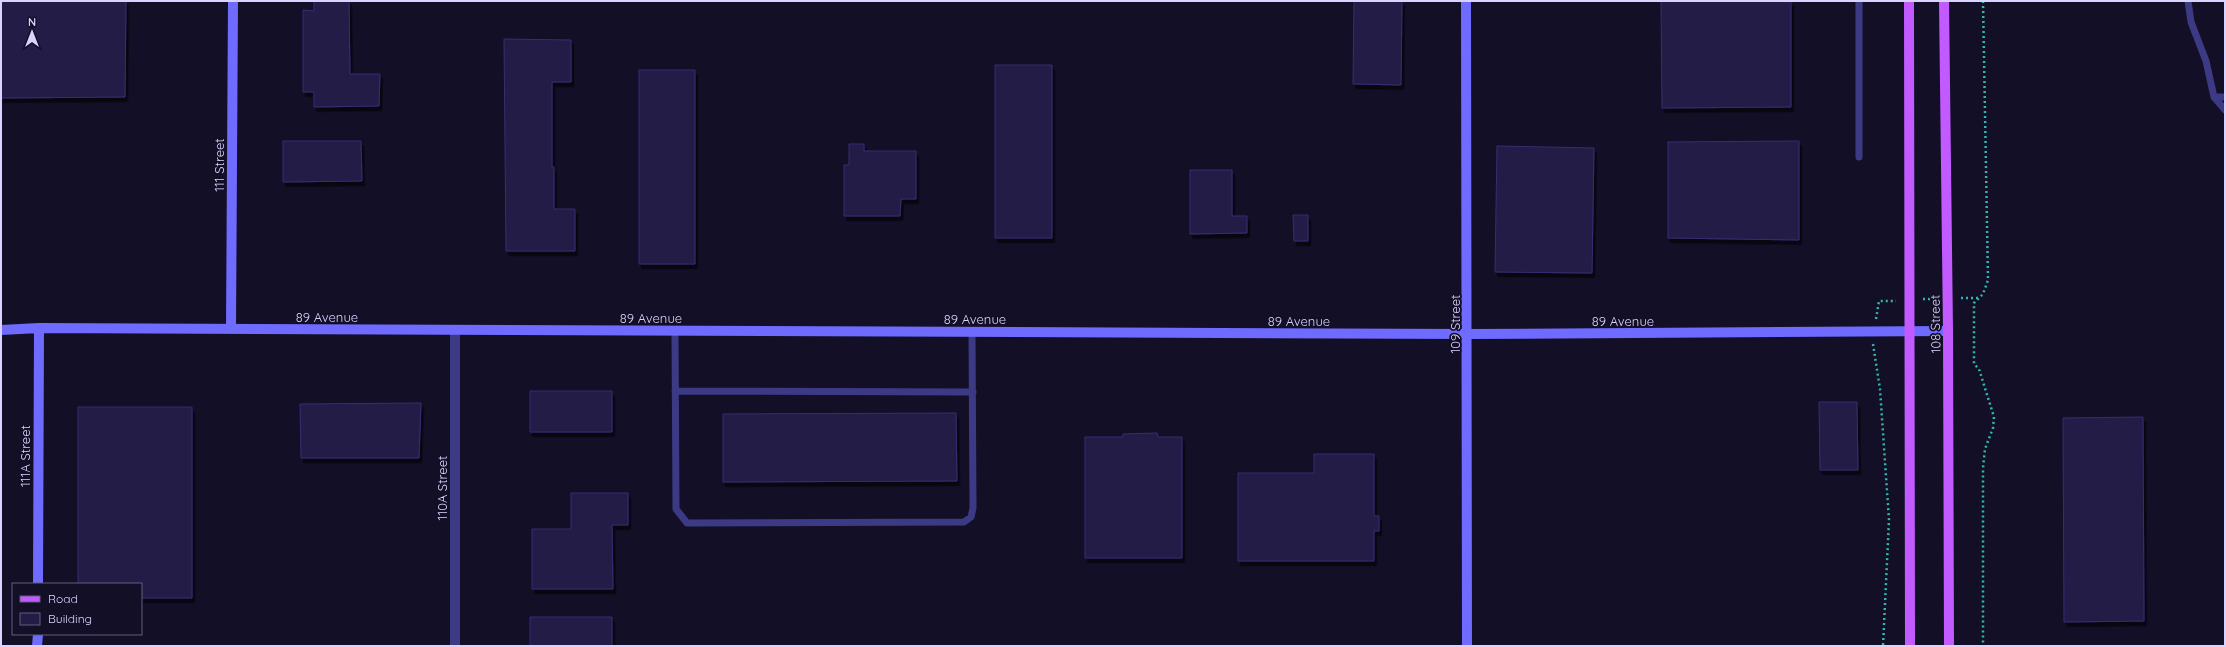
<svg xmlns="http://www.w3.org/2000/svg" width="2226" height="647" viewBox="0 0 2226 647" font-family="Quicksand,sans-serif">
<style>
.building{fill:#241b47;stroke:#3b2d73;filter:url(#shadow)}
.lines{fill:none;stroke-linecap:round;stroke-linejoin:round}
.path{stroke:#2fb8b0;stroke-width:2.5;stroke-dasharray:2 3;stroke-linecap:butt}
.lane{stroke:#3d3a85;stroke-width:7}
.street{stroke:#3d3a85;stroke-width:10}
.secondary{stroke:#6f6bff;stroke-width:10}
.primary{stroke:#c25bff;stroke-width:10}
.labels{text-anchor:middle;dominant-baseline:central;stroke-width:3.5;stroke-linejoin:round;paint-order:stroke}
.street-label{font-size:13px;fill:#d9d4ff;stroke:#130f26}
</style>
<defs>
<filter id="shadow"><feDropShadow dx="2.5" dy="4.5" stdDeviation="0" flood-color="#0009"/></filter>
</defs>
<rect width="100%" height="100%" fill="#130f26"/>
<!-- building -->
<path class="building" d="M 1,1 L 126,1 L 125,97 L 1,98 Z
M 314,1 L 349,1 L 350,74 L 380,74 L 379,106 L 314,107 L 314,92 L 303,92 L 303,10 L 314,11 Z
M 1354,1 L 1402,1 L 1401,85 L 1353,84 Z
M 1661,1 L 1791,1 L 1791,107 L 1662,108 Z
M 504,39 L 571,40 L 571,82 L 552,82 L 552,167 L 554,167 L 554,209 L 575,209 L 575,251 L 506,251 Z
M 995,65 L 1052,65 L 1052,238 L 995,238 Z
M 639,70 L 695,70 L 695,264 L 639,264 Z
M 283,141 L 361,141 L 362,181 L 283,182 Z
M 1799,141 L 1799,240 L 1668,238 L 1668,142 Z
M 849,144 L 864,144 L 864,151 L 916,151 L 916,199 L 901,199 L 900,216 L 844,216 L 844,165 L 849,165 Z
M 1497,146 L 1594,148 L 1592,273 L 1495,272 Z
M 1190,170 L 1232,170 L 1232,216 L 1247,216 L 1247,233 L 1190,234 Z
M 1293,215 L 1308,215 L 1308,241 L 1294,241 Z
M 530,391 L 612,391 L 612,432 L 530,432 Z
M 1819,402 L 1857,402 L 1858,470 L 1820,470 Z
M 421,403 L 419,458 L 301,458 L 300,404 Z
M 78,407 L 192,407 L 192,598 L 141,598 L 141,584 L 78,584 Z
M 956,413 L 957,481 L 723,482 L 723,414 Z
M 2143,417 L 2144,621 L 2064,622 L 2063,418 Z
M 1157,433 L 1158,437 L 1182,437 L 1182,558 L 1085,558 L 1085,437 L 1123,437 L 1123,434 Z
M 1314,454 L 1374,454 L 1374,516 L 1379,516 L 1379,531 L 1374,531 L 1374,561 L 1238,561 L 1238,473 L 1314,473 Z
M 571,493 L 628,493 L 628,525 L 612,525 L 613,589 L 532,589 L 532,529 L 571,529 Z
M 530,617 L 612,617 L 612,646 L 530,646 Z"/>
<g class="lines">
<!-- path -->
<path class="path" d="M 1983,1 L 1988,280 L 1983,294 L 1974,303 L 1974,364 L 1979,369 L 1994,417 L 1993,428 L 1985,449 L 1983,468 L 1983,646
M 1961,298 L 1979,298
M 1923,299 L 1934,299
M 1876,319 L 1879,301 L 1896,301
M 1873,344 L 1880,389 L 1889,520 L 1883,646"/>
<!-- lane -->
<path class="lane" d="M 1859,1 L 1859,157
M 2188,1 L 2191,22 L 2206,61 L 2214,97 L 2225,110
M 2214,97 L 2225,97
M 675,331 L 676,509 L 687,523 L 964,522 L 971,517 L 973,508 L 972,332
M 675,391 L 973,392"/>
<!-- street -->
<path class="street" d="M 455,330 L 455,646"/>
<!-- secondary -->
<path class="secondary" d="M 1466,1 L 1467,646
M 231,329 L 233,1
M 1,330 L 39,328 L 1468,334 L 1948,331
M 38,584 L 39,328
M 37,646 L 38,634"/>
<!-- primary -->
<path class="primary" d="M 1909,1 L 1910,646
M 1944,1 L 1948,331 L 1949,646"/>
</g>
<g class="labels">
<!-- street labels -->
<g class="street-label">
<text transform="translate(219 165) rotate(-90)">111 Street</text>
<text x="327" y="317">89 Avenue</text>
<text x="651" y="318">89 Avenue</text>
<text x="975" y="319">89 Avenue</text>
<text x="1299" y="321">89 Avenue</text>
<text x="1623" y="321">89 Avenue</text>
<text transform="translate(1455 324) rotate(-90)">109 Street</text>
<text transform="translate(1935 324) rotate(-91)">108 Street</text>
<text transform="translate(25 456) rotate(-90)">111A Street</text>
<text transform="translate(442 488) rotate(-90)">110A Street</text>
</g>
</g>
<!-- border -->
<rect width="2226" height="647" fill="none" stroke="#d9d4ff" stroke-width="4"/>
<!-- legend -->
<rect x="12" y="583" width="130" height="52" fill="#130f26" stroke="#625e7d"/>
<rect x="20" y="596" width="20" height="6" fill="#c25bff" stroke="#625e7d"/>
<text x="48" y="603" font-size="12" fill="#d9d4ff">Road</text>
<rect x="20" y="613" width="20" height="12" fill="#241b47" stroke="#625e7d"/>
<text x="48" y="623" font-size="12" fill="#d9d4ff">Building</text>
<!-- north arrow -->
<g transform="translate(32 32)" stroke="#130f26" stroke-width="3" paint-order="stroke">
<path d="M0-3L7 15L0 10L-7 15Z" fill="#d9d4ff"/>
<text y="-6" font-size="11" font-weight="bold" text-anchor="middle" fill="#d9d4ff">N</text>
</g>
</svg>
